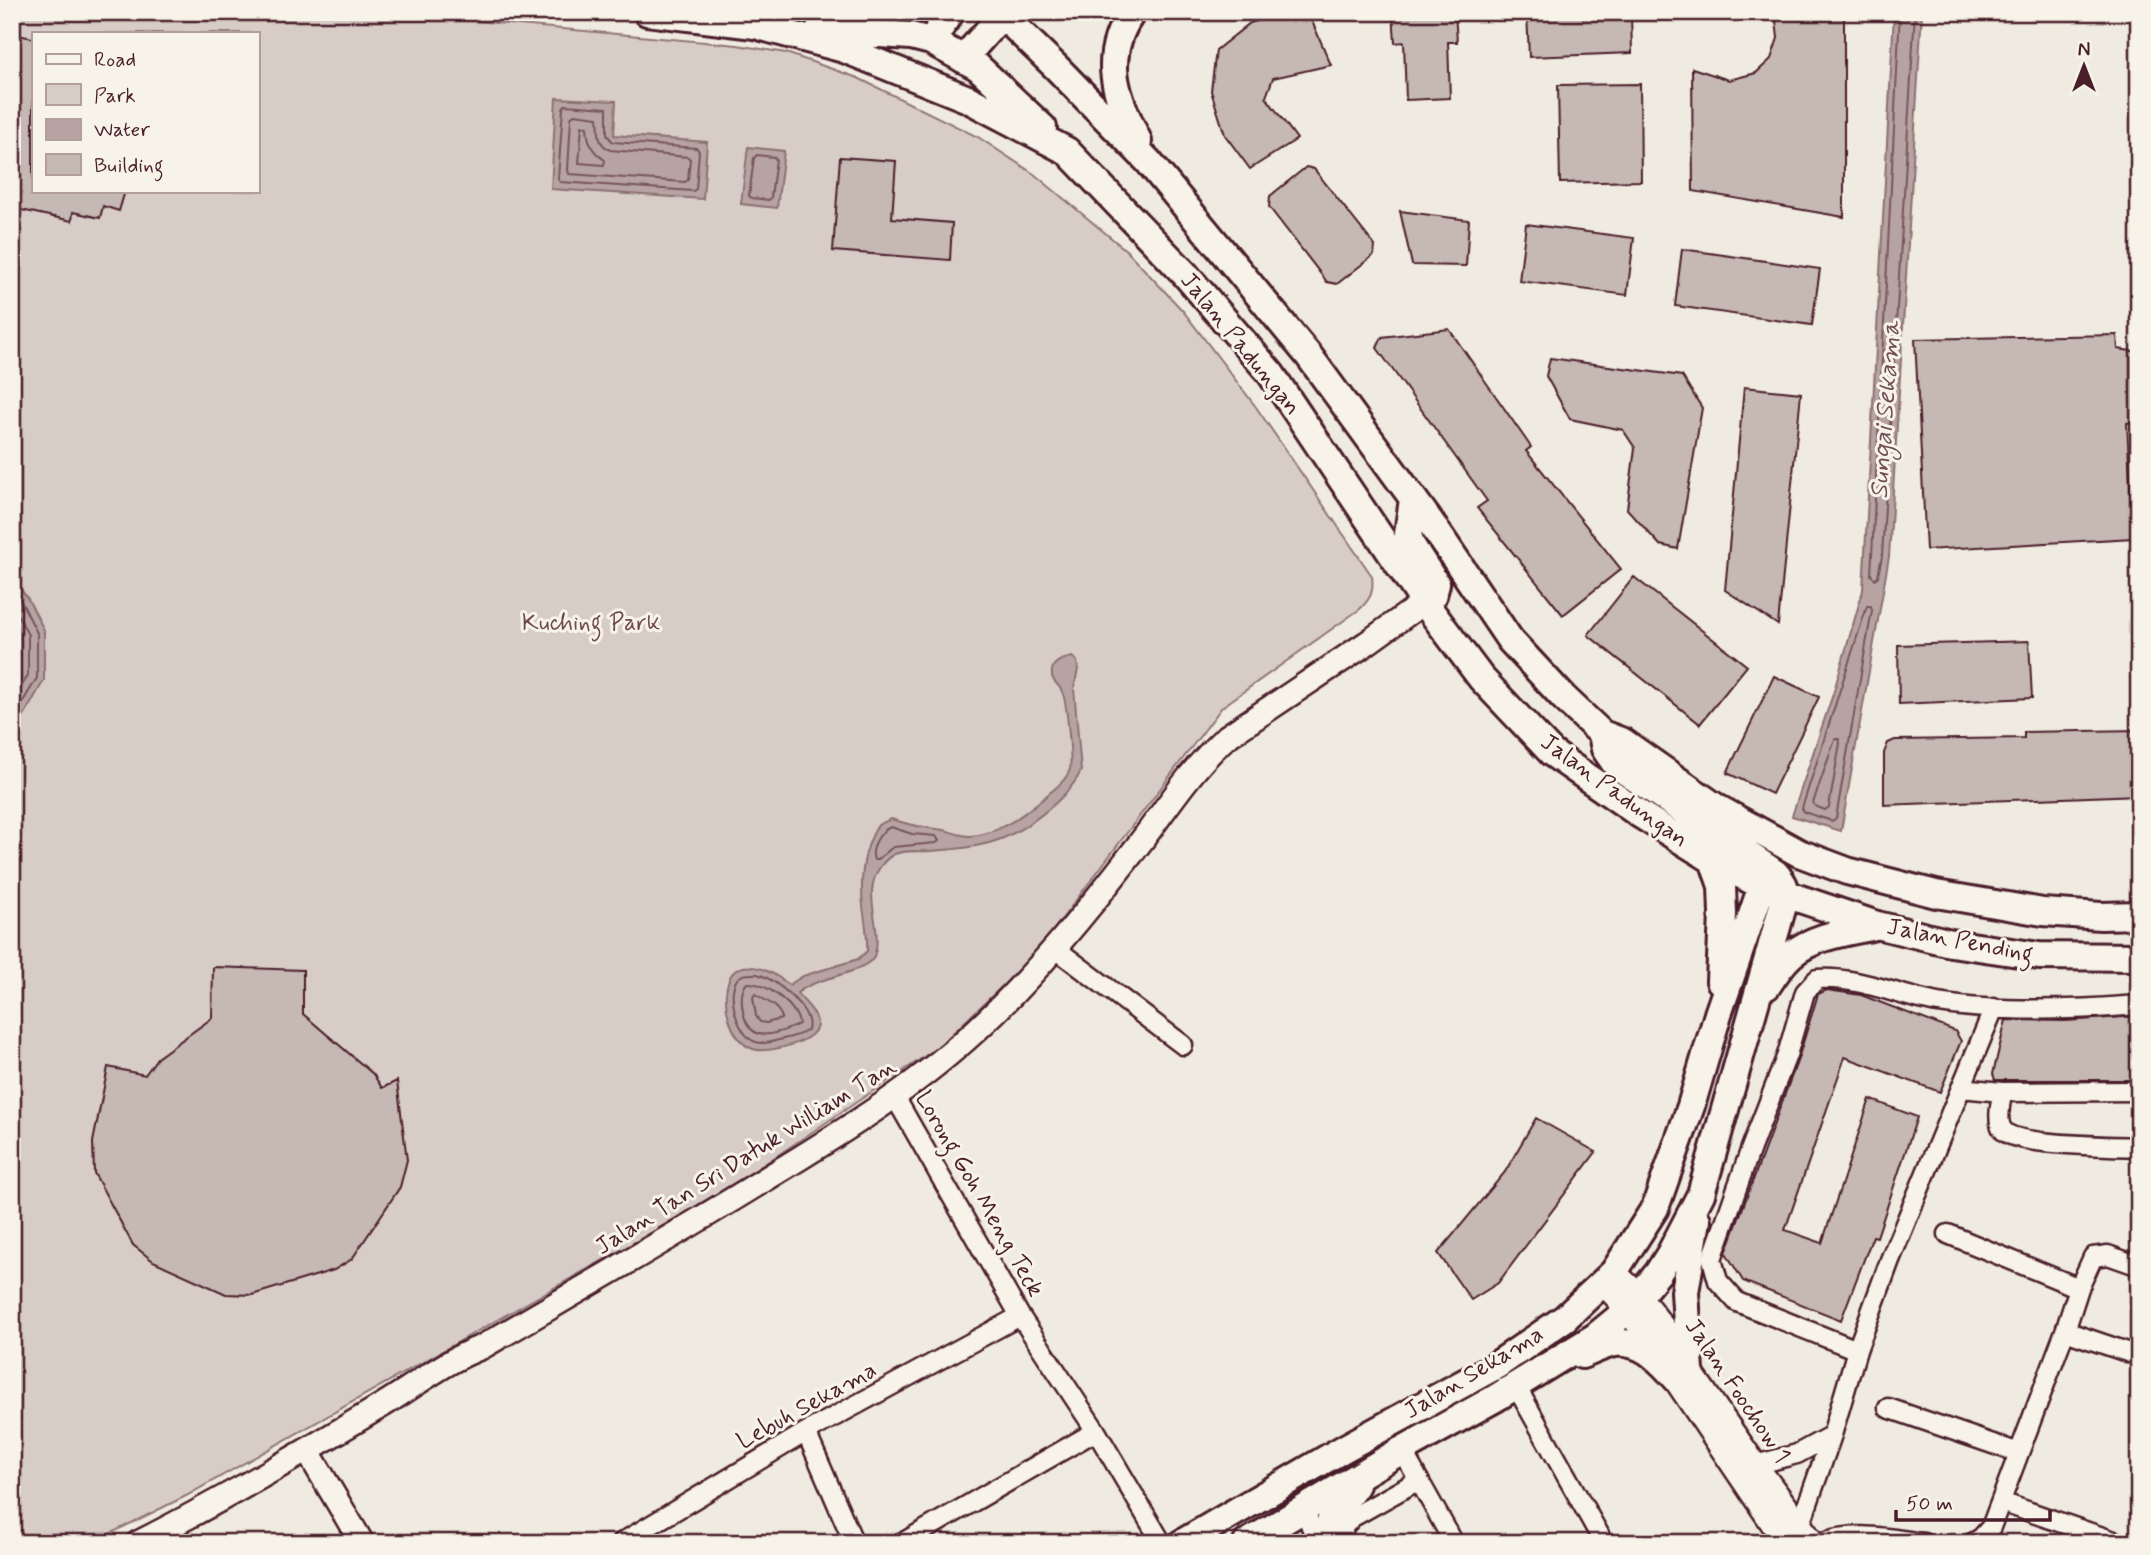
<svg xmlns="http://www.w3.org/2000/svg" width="2151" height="1555" viewBox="0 0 2151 1555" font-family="Mynerve,sans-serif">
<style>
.green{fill:#d8cdc6;stroke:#917678;stroke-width:2;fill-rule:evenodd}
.water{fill:#b7a4a2;stroke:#8b6f72;stroke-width:2}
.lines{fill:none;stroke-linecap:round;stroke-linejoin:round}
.shore{stroke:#76545b;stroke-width:2}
.building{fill:#c6b8b3;stroke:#4a1f2b;stroke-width:2}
.minor-casing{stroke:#4a1f2b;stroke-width:23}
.tertiary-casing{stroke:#4a1f2b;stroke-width:28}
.secondary-casing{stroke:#4a1f2b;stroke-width:32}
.minor{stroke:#f7f3e8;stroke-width:18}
.tertiary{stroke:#f7f3e8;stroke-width:23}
.secondary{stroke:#f7f3e8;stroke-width:26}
.labels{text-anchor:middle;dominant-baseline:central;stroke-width:6;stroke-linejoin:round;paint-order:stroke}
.street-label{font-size:24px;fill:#4a1f2b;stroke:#f7f3e8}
.park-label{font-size:24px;fill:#6e4a52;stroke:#f7f3e8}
.water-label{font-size:26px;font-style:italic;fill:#704e55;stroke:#f7f3e8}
</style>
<rect width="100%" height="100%" fill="#f0ebe0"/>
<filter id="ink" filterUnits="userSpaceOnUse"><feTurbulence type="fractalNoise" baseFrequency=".0143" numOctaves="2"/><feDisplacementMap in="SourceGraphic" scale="14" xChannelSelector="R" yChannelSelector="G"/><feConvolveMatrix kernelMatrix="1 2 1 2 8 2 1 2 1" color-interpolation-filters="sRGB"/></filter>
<g filter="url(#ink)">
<!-- green -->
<path class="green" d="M 12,12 L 377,12 L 737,45 L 786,53 L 858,78 L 978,137 L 1034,174 L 1127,251 L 1183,311 L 1256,407 L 1372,576 C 1374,592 1371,598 1360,609 L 1222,707 L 1033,957 L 937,1048 L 720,1194 L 186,1496 L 91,1543 L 12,1543 ZM 33,33 L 257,33 L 257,191 L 33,191 Z"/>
<!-- water -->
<path class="water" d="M 1922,12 L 1889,557 L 1841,831 L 1792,816 L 1833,694 L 1863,590 L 1894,13 Z
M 556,98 L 616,101 L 614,135 L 707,142 L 703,199 L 551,189 Z
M 748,147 L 784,151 L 777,208 L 741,204 Z
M 12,577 L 28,599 L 44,630 L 44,680 L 20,723 L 12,729 Z
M 1072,657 L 1077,661 L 1078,669 L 1074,688 L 1081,771 C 1067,800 1020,835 989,843 C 970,848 950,850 930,851 C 919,852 903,849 893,855 C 889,857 884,862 881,866 C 859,895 886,928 873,959 C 851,978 820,975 797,993 C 804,1002 817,1012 817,1024 C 818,1042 767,1054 753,1049 C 733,1042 725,1013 726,994 C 729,951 767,967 789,985 L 803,976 L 858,959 L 867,951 C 868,935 865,922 863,906 C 860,878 863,849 878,825 L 891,819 C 909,825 925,828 944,830 C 952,832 961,836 970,836 C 999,835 1024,814 1045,797 C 1053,790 1067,780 1070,769 C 1072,758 1067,705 1063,694 C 1061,685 1050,682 1052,671 C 1053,661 1064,659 1072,657 Z"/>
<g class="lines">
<!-- shore -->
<path class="shore" d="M 1900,12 L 1871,575 L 1875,579 L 1878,576 L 1882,556 L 1915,12
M 565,105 L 607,108 L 607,135 L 613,142 L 697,148 L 699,152 L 696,189 L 693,191 L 560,182 L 558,179 L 563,108 Z
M 574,114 L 598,117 C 600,131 595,142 610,150 L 688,157 L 690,159 L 688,180 L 685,182 L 569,174 L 568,170 L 571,118 Z
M 582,126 L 587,127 C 588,143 592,152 605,160 L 604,165 L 579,163 Z
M 757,155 L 773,157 L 776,159 L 771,197 L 769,200 L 752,198 L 749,196 L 754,158 Z
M 12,589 L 22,603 L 37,633 L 37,678 L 12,720
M 12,604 L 28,635 L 28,675 L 12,704
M 1867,606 L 1871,606 L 1872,610 L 1836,818 L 1832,821 L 1804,812 L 1802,808 Z
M 1835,739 L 1839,739 L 1840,743 L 1829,807 L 1825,810 L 1815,806 L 1813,803 Z
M 891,827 L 912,834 L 936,836 L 939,841 L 936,843 L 893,847 L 877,860 L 874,860 C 870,849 879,831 891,827 Z
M 757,974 C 775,978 814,1010 808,1030 C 801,1035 792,1037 783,1039 C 775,1041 764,1045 756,1042 C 737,1037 723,986 741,976 C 745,973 752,974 757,974 Z
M 747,983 C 766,982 797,1006 799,1024 C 790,1029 766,1038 756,1033 C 742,1025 737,993 747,983 Z
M 755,994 L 775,1006 L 781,1015 L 781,1019 L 766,1023 L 760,1022 L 756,1016 L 753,997 Z"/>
</g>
<!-- building -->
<path class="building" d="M 1287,12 L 1308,12 L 1331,65 L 1273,78 L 1266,97 L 1297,139 L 1250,169 L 1225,135 L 1211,91 L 1216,50 L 1250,23 Z
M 1393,12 L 1455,12 L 1457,42 L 1448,42 L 1450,98 L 1406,100 L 1404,42 L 1395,43 Z
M 1527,12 L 1631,12 L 1632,53 L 1529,57 Z
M 1775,12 L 1844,12 L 1844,217 L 1693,191 L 1692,68 L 1729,80 L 1756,73 L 1771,59 L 1778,38 Z
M 12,34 L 33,38 L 33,191 L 125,191 L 119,211 L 103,206 L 100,218 L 73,212 L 72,221 L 12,208 Z
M 1640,84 L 1641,181 L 1560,183 L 1558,85 Z
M 840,157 L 896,161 L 892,218 L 952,223 L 950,260 L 833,251 Z
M 1306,167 L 1314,169 L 1375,246 L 1374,255 L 1337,284 L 1327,282 L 1269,207 L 1270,196 Z
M 1400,211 L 1469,220 L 1466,266 L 1412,265 Z
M 1526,224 L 1634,238 L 1627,295 L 1519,281 Z
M 1682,249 L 1820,269 L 1812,325 L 1675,306 Z
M 1449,329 L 1531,447 L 1526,451 L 1621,569 L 1563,615 L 1477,508 L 1487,501 L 1377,348 L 1382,337 Z
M 2117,335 L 2118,349 L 2139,352 L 2139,422 L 2127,423 L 2133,538 L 1926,550 L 1915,339 Z
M 1550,358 L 1682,376 L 1702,408 L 1678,549 L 1660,545 L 1627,509 L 1635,448 L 1623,430 L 1570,419 L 1546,376 Z
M 1744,387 L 1801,393 L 1778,625 L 1725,590 Z
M 1634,577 L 1747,666 L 1700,724 L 1588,635 Z
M 2029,641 L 2032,698 L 1899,704 L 1898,645 Z
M 1774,676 L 1819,697 L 1772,794 L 1727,773 Z
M 2139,730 L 2139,795 L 1884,805 L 1884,753 L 1888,743 L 1895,740 L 2024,738 L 2024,732 Z
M 213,967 L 303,970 L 303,1014 L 373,1074 L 382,1088 L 397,1081 L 407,1160 L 400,1187 L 352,1259 L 334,1270 L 252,1295 L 226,1294 L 153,1261 L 133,1245 L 94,1173 L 93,1142 L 108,1067 L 145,1075 L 157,1058 L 212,1018 Z
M 1827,990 L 1861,995 L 1955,1031 L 1961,1041 L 1940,1092 L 1845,1057 L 1785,1230 L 1822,1243 L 1870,1099 L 1917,1117 L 1877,1237 L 1873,1236 L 1841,1320 L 1743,1281 L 1726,1253 L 1798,1059 L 1818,994 Z
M 2139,1016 L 2139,1080 L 1995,1080 L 1993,1074 L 2006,1020 L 2065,1021 Z
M 1536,1118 L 1596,1152 L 1498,1283 L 1471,1300 L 1438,1253 L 1505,1172 Z"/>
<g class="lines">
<defs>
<path id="minor" d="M 1056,949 L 1183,1045
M 1961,1088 L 2002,1092 L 2139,1091
M 2002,1092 C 2001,1102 1996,1122 2003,1130 C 2015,1146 2115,1146 2139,1147
M 895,1097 L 1020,1316 L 1096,1431 L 1162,1543
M 1948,1234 L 2079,1288
M 2065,1331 L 2139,1356
M 1857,1350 L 1737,1302 L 1718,1281 L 1712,1259 L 1751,1148 L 1787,1055 L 1805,992 L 1817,979 C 1858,976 1898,996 1938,1003 C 2000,1013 2077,1010 2139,1005
M 1516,1386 L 1599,1534
M 1888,1408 L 2019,1453
M 806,1432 L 854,1543
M 1402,1450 L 1454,1543
M 1755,1465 L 1797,1454 L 1832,1435
M 2001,1502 L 2120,1543
M 1305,1510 L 1317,1543
M 1800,1526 L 1832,1435 L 1857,1350 L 1890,1260 L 1994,1008
M 621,1543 L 806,1432 L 1020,1316
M 902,1543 L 1096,1431
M 1341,1543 L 1344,1526 L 1353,1517 L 1419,1480
M 1821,1543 C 1852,1530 1892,1539 1923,1543
M 1972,1543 L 1981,1538 L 1991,1527 L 2065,1331 L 2079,1288 L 2093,1257 L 2108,1255 L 2139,1266"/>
<path id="tertiary" d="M 1614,1272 L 1639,1296 L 1664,1329 L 1690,1371 L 1755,1465 L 1813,1543
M 1603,1283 L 1628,1309 L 1786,1543
M 307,1450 L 362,1543
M 138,1543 C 219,1502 298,1456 376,1409 C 411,1389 444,1361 482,1347 C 578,1291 674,1236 769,1177 C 846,1130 922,1083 987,1020 C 1039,970 1085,914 1129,857 C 1161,817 1187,773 1225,738 L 1367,643 L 1424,602"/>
<path id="secondary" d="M 647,12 L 755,25 L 844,49 L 968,99 L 1067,151 L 1185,274 L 1271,374 L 1424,602 L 1481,678 L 1552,753 L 1641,815 L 1713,860 L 1762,886 L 1877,925 L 1951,943 L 2039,956 L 2139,957
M 999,12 L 1056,67 L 1148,161 L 1309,356 L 1431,523 L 1510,640 L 1563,697 L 1602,734 L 1623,742 L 1717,808 L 1799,853 L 1847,871 L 1936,894 L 2043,912 L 2101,916 L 2139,915
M 1132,12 C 1100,58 1116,96 1138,141
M 819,30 L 911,36 L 931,41 L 978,67 L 1043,128
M 931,41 L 951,12
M 963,59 L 1002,15
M 1413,499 L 1408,534 L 1411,545 L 1436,584 L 1433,595 L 1424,602
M 1713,860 L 1722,886 L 1723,914 L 1720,981
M 1767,986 C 1774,975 1781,964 1791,955 C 1813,936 1847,932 1875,926
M 1582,1355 C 1592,1351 1604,1345 1614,1343 C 1643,1340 1659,1360 1677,1379
M 1690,1371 L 1685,1292 L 1697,1220
M 1182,1543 L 1345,1448 L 1497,1365 L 1565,1318 L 1614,1272 L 1655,1208 L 1691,1106 L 1718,1014 L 1762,886 L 1773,874
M 1247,1543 L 1402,1450 L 1494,1399 L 1595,1337 L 1623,1314 L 1639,1296 L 1658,1273 L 1670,1254 L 1701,1194 L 1786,895 C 1786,886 1781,879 1775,873 L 1616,765 L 1605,749 L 1602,734
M 1327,1543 L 1331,1519 L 1356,1485"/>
</defs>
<!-- minor casing -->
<use href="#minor" class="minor-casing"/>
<!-- tertiary casing -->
<use href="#tertiary" class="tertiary-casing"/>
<!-- secondary casing -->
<use href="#secondary" class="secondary-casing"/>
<!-- minor -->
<use href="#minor" class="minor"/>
<!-- tertiary -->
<use href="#tertiary" class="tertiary"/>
<!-- secondary -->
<use href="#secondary" class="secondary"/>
</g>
</g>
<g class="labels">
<!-- street labels -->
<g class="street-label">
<text transform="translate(1240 344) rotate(51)">Jalan Padungan</text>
<text transform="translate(1614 791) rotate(36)">Jalan Padungan</text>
<text transform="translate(1960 941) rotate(11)">Jalan Pending</text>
<text transform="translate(746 1157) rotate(-32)">Jalan Tan Sri Datuk William Tan</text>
<text transform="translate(979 1194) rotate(60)">Lorong Goh Meng Teck</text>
<text transform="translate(1474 1373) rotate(-31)">Jalan Sekama</text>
<text transform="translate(1737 1391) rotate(56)">Jalan Foochow 1</text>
<text transform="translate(807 1406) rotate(-29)">Lebuh Sekama</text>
</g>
<!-- park labels -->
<g class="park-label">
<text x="591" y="623">Kuching Park</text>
</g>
<!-- water labels -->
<g class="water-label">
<text transform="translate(1886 410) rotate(-86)">Sungai Sekama</text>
</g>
</g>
<!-- margin -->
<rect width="2151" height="1555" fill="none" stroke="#f7f3e8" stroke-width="42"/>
<rect x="21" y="21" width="2109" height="1513" fill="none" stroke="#4a1f2b" stroke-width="2.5" filter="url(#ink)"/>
<!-- legend -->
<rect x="32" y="32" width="228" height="161" fill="#f7f3e8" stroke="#b29e9c" stroke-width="2"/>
<rect x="46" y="54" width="35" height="10" fill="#f7f3e8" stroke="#b29e9c" stroke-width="2"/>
<text x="94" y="66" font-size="21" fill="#4a1f2b">Road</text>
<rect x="46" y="84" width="35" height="21" fill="#d8cdc6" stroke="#b29e9c" stroke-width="2"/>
<text x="94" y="102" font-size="21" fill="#4a1f2b">Park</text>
<rect x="46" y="119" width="35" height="21" fill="#b7a4a2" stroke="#b29e9c" stroke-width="2"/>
<text x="94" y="136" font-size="21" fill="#4a1f2b">Water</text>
<rect x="46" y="154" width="35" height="21" fill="#c6b8b3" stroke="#b29e9c" stroke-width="2"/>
<text x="94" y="172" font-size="21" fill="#4a1f2b">Building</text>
<!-- north arrow -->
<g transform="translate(2084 66)" stroke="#f7f3e8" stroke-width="5" paint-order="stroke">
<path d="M0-5L12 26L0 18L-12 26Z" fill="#4a1f2b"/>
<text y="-10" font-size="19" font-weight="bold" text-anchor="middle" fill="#4a1f2b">N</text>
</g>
<!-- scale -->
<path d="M1896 1510v10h154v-10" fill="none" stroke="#4a1f2b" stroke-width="3.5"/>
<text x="1906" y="1510" font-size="21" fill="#4a1f2b" stroke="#f7f3e8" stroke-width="5" paint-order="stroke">50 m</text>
</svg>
